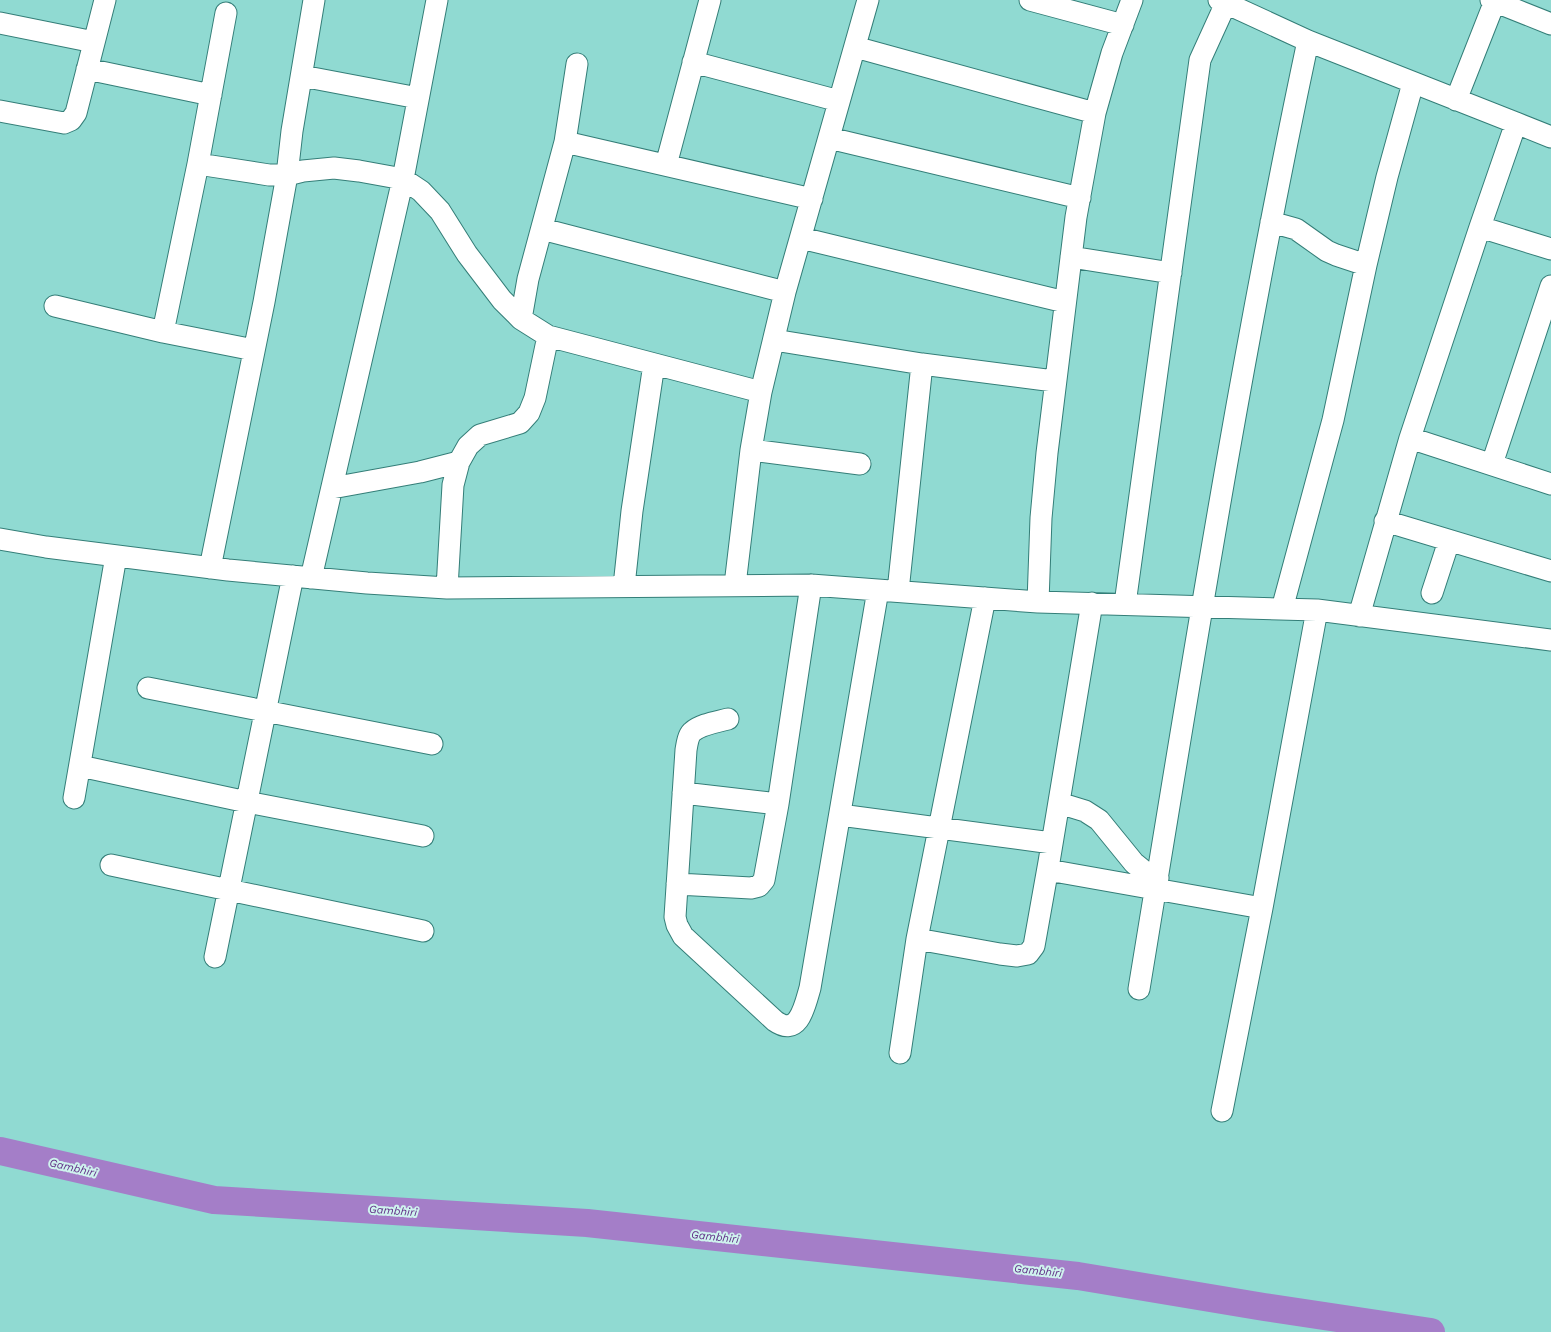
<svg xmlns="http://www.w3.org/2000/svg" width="1551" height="1332" viewBox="0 0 1551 1332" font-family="'Work Sans',sans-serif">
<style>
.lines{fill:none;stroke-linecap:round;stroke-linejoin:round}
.river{stroke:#a47ec8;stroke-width:28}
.minor-casing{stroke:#347e78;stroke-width:23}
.minor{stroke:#fff;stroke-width:21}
.labels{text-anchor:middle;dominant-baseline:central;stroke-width:4;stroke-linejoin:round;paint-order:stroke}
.water-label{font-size:11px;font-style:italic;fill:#5f2c85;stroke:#cff3ee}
</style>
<rect width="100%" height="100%" fill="#90dad2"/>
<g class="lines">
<!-- river -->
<path class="river" d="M 0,1151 L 214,1200 L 587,1223 L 1078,1276 L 1264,1307 L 1431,1332"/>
<defs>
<path id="minor" d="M 1030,0 L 1123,25
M 1219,0 L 1308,41 L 1516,123
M 1491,0 L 1551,24
M 0,23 L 94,42
M 855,47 L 1095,113
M 693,62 L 839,101
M 87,69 L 211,95
M 302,76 L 418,98
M 1456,100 L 1495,1
M 0,111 L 64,123 L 71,120 L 76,113 L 105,0
M 829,138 L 1080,198
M 565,142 L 812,199
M 198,164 L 269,175 L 287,175 L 303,171 L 334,168 L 359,171 L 403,179 L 421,191 L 440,211 L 467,254 L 502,300 L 521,319 L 548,336
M 666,165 L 710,0
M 1271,222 L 1296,229 L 1327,251 L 1336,255 L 1366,265
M 1480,227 L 1551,249
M 542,229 L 785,292
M 801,238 L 1065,302
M 1071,257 L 1171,273
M 55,306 L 163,332 L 254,350
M 521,319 L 528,279 L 565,142 L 577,64
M 163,332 L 198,164 L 226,13
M 774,340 L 922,364 L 1054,381
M 1410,438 L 1551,484
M 751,450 L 860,464
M 1492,464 L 1551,286
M 332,488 L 420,472 L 459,462
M 1385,521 L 1551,571
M 0,539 L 46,547 L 228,570 L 367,583 L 447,588 L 811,585 L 1038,602 L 1317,610 L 1551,640
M 210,568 L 264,302 L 287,175 L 292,131 L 314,0
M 311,578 L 403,179 L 437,0
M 735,585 L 751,450 L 761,392
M 624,586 L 632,511 L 654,364
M 447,588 L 453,485 L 459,462 L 468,446 L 480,435 L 520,423 L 529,413 L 535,398 L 548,336 L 761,392 L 785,292 L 868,0
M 898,591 L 922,364
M 1432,593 L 1449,541
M 1038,602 L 1041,518 L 1047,453 L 1076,217 L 1095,113 L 1112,53 L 1132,0
M 1125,604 L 1200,60 L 1226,3
M 1282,609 L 1333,420 L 1366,265 L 1387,177 L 1413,83
M 1359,616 L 1410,438 L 1480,227 L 1516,123 L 1551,137
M 148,688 L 432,744
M 728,719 C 717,722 701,724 692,732 C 688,736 687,744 686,750 L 675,917 L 677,925 L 683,936 L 775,1021 C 799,1038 805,1005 810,988 L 878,590
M 80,766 L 247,802 L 423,836
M 683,793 L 778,804
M 74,798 L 116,556
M 1059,803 L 1085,811 L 1099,820 L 1134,863 L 1145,872 L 1158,878
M 840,815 L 1052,843
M 111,865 L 423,931
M 1048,870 L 1262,908
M 677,884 L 751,888 L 759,886 L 764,880 L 778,804 L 811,585
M 917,939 L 1000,954 L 1017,956 L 1028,954 L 1034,946 L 1049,862 L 1092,603
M 215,957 L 293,576
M 1139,989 C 1191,673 1241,355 1308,41
M 900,1053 L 917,939 L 985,598
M 1222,1111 L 1262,908 L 1317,610"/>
</defs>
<!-- minor casing -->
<use href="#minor" class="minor-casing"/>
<!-- minor -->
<use href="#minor" class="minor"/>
</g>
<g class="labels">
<!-- water labels -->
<g class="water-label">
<text transform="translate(73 1168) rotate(13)">Gambhiri</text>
<text transform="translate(393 1211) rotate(4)">Gambhiri</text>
<text transform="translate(715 1237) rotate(6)">Gambhiri</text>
<text transform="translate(1038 1271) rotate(6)">Gambhiri</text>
</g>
</g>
</svg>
